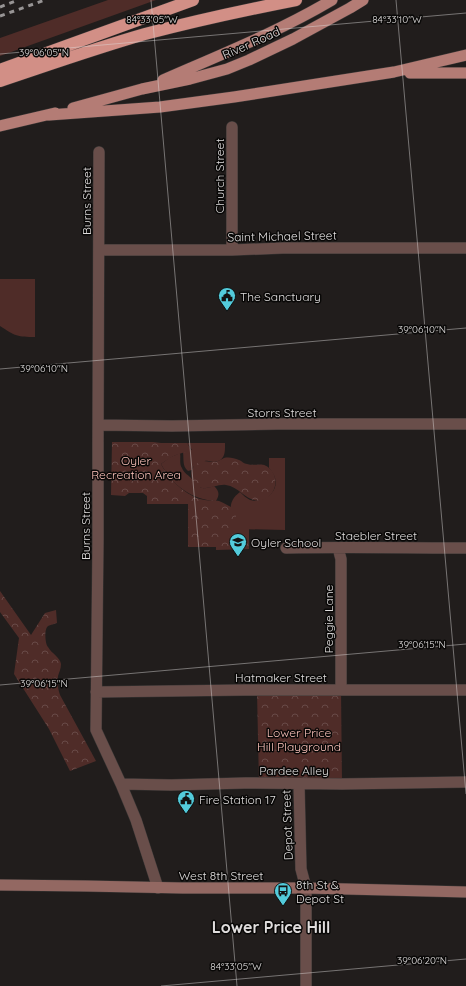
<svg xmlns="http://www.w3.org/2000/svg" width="466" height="986" viewBox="0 0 466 986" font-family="Quicksand,sans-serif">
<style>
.grass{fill:#4f2c28}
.forest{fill:url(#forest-crowns)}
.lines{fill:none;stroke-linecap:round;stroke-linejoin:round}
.minor-casing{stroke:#3c3837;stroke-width:12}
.secondary-casing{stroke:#3c3837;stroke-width:12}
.primary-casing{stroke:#3c3837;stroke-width:12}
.motorway-casing{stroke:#3c3837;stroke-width:13}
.minor{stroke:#694e4a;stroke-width:11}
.secondary{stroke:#936862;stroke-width:11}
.primary{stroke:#b47c75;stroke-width:11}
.motorway{stroke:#d28f86;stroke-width:12}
.rail{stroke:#979494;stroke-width:3;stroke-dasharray:5 5;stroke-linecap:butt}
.ticks{fill:none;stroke:#e0dddd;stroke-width:1;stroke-opacity:0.45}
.labels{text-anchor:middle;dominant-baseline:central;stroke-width:3;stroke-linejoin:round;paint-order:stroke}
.street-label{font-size:12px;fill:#e0dddd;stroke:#090807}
.poi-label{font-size:12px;fill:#e0dddd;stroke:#090807;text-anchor:start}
.park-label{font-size:12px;fill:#fec4bc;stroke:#090807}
.district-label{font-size:16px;font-weight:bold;fill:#e0dddd;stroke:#090807}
.ticks-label{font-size:10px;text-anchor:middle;fill:#e0dddd;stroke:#090807;stroke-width:3;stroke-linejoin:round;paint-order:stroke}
</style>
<defs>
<pattern id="forest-crowns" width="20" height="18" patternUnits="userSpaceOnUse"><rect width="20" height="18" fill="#4f2c28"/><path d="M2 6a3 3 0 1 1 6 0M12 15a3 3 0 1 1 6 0" fill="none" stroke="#684a47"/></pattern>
</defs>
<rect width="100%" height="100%" fill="#211d1c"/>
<!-- grass -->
<path class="grass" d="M 108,0 L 156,0 L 0,56 L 0,38 Z
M 0,279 L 35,279 L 35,337 C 18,337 15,336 0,326 Z
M 187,443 L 225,443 C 225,451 226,461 214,462 C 211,462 208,460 205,461 C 201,463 197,465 193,467 L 192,470 L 188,471 C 182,466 184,459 183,452 L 192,450 Z
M 180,453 C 181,458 179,464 182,468 C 184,473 187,474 190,477 C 200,487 199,491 214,486 C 219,491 220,494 216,501 C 192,500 172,485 161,464 L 169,458 Z
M 269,458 L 285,458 L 285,530 L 236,529 C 232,514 225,503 240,492 C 243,495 246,498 250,500 C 254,501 256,501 260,500 C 276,496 281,480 269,468 Z"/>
<!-- forest -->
<path class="forest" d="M 112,442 L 153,442 L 161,443 L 187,443 L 192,451 C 178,453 172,456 161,464 C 168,478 184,494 200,499 C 206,501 212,500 219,501 C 224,503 230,507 236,509 L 236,529 L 249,529 L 249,549 L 216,550 L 216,547 L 188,547 L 188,504 L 147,504 L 147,496 L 143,493 L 129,493 L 125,496 L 111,495 Z
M 224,458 C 229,457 234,458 239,460 C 242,461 244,464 247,464 C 257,467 263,460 272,471 C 275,475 276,481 275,486 C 274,491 271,495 267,498 C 249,508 242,487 226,485 C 218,484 210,489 202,488 C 190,486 187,469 198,463 C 203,459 207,462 213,462 C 217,462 220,460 224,458 Z
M 0,591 L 31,635 L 45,613 L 56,610 L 57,623 C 54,624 50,625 48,626 C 44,629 45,644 48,647 C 52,654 60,657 61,664 C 61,669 59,672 58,676 C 57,683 58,689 60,695 L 96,761 L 70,771 L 49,729 L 14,674 L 19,638 L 0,612 Z
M 341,690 L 342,784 L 259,783 L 257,691 Z"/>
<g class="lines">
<defs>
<path id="minor" d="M 232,127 L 232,250
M 99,152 L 98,442 L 98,540 L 96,730 L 121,784 L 136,820 L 158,888
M 99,250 L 232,250 L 283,248 L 466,248
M 98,425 L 172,426 L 278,424 L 466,424
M 286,548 C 346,547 406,548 466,548
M 338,548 L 341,559 L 341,690
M 96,692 L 245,690 L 466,690
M 121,784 L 171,785 L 245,783 L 342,784 L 466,782
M 299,784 L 301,869 L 306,888 L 306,986"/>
<path id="secondary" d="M 0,885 L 86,886 L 182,888 L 306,888 L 466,892"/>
<path id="primary" d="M 410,73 L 466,73
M 163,80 C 220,55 278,32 332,0
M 73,108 L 142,89 L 190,79 L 227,69 L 249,60 L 293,39 L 350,8 L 363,0
M 49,115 L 160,107 L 234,97 L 394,72 L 466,55
M 0,126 L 55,113"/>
<path id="motorway" d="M 0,70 L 193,0
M 0,81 C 48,65 96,48 145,34 C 194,21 245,10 296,0"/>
</defs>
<!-- minor casing -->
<use href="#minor" class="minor-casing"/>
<!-- secondary casing -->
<use href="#secondary" class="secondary-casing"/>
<!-- primary casing -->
<use href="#primary" class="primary-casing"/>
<!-- motorway casing -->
<use href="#motorway" class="motorway-casing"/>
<!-- minor -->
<use href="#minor" class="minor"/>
<!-- secondary -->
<use href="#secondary" class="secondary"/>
<!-- primary -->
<use href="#primary" class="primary"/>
<!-- motorway -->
<use href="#motorway" class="motorway"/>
<!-- rail -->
<path class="rail" d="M 0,7 L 18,0
M 0,16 L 45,0"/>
</g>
<!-- ticks -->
<path class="ticks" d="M 151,0 L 237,986M 396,0 L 466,794M 0,54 L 466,13M 0,369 L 466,328M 0,685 L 466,644M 161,986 L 466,959"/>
<!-- icons -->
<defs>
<symbol id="civic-pin" viewBox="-11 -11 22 30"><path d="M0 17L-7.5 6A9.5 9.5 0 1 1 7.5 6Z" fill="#53cbdb" stroke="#090807"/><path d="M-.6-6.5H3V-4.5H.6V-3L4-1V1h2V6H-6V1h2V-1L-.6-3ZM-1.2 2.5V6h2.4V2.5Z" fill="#111"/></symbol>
<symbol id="school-pin" viewBox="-11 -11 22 30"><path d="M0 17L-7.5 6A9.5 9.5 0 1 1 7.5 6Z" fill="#53cbdb" stroke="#090807"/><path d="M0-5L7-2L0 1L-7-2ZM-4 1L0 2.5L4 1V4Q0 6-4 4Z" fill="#111"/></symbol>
<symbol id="bus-pin" viewBox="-11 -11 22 30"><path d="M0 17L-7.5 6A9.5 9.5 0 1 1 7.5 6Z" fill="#53cbdb" stroke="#090807"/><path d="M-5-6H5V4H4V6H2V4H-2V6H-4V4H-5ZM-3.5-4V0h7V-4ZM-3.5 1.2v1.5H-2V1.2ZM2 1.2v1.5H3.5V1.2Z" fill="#111"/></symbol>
</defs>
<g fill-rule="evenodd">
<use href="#civic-pin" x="217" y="286" width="20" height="27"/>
<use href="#school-pin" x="228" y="532" width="20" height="27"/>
<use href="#civic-pin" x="176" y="789" width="20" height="27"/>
<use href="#bus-pin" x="273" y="881" width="20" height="27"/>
</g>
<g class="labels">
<!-- street labels -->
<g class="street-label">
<text transform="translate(251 43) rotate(-24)">River Road</text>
<text transform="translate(219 176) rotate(-90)">Church Street</text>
<text transform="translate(86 201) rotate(-90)">Burns Street</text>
<text transform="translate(282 236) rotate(-1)">Saint Michael Street</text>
<text x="282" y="412">Storrs Street</text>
<text transform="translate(85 526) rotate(-90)">Burns Street</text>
<text x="376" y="535">Staebler Street</text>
<text transform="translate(328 619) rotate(-90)">Peggie Lane</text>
<text x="281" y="677">Hatmaker Street</text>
<text x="294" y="770">Pardee Alley</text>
<text transform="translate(287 825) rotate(-92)">Depot Street</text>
<text x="221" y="875">West 8th Street</text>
</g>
<!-- poi labels -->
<g class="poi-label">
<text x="240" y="296">The Sanctuary</text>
<text x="251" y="542">Oyler School</text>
<text x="199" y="799">Fire Station 17</text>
<text x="296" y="884">8th St &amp;<tspan x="296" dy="14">Depot St</tspan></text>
</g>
<!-- park labels -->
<g class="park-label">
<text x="136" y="460">Oyler<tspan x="136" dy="14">Recreation Area</tspan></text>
<text x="299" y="732">Lower Price<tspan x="299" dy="14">Hill Playground</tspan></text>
</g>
<!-- district labels -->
<g class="district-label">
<text x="271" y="927">Lower Price Hill</text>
</g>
</g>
<g class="ticks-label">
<text x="152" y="23">84°33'05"W</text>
<text x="397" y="23">84°33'10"W</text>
<text x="44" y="56">39°06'05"N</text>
<text x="422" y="333">39°06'10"N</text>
<text x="44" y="372">39°06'10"N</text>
<text x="422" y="648">39°06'15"N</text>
<text x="44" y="687">39°06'15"N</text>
<text x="422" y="964">39°06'20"N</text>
<text x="236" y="970">84°33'05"W</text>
</g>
</svg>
